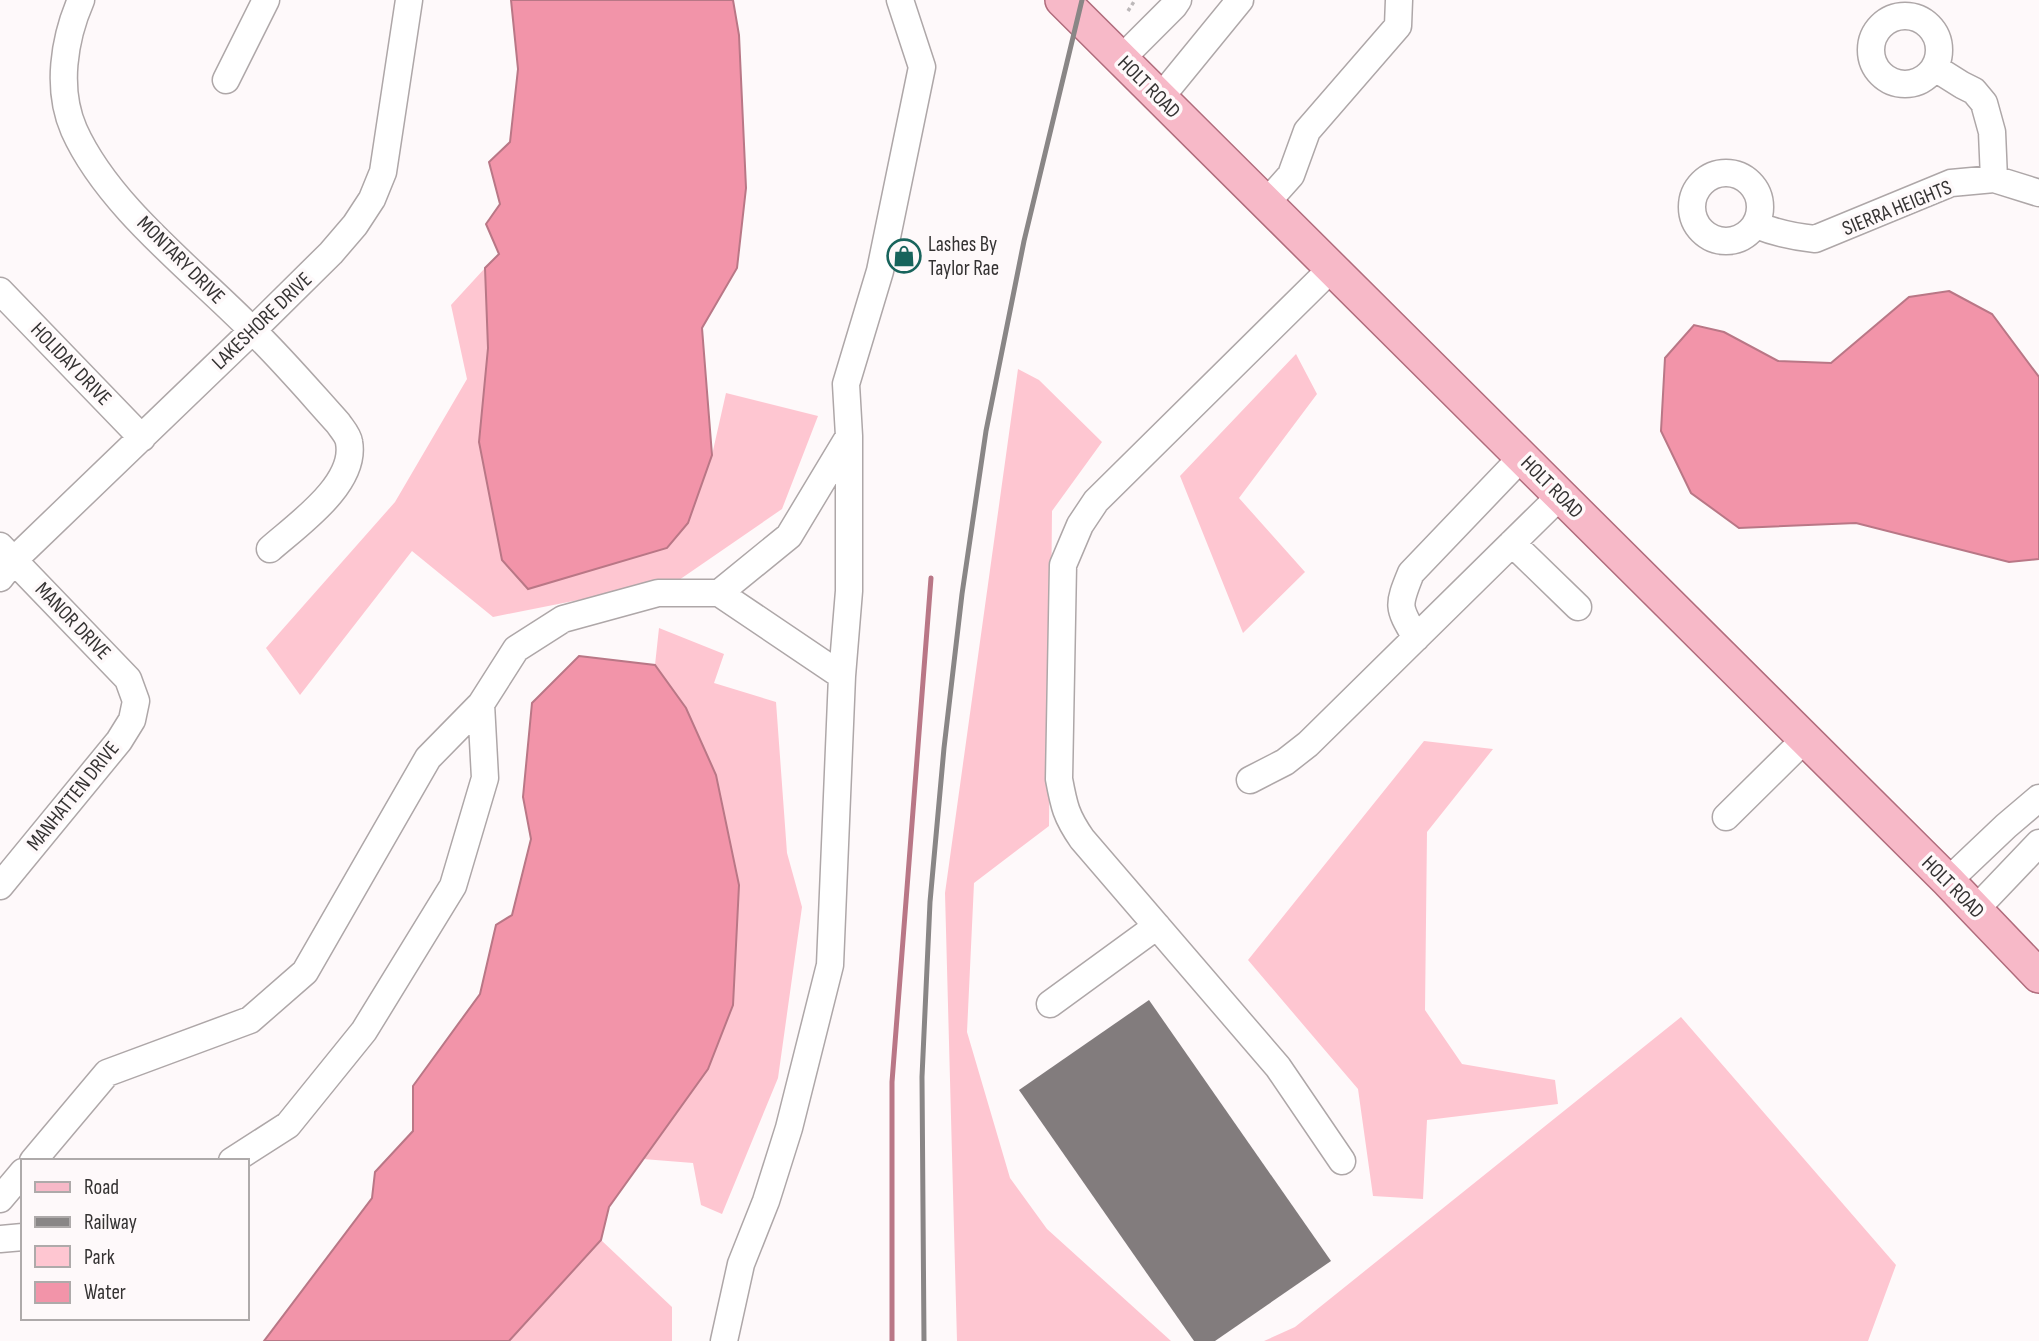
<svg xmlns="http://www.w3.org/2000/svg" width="2039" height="1341" viewBox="0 0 2039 1341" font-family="'Sofia Sans Condensed',sans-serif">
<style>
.green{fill:#fec6d1}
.water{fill:#f294a9;stroke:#b97786;stroke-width:2}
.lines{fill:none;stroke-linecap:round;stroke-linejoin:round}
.stream{stroke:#b97786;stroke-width:5}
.building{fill:#827c7d}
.minor-casing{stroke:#aea7a8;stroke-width:29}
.major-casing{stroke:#b06c7c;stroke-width:36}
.path{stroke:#bcb8b9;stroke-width:3.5;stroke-dasharray:3.5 3.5;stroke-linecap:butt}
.minor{stroke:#fff;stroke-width:26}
.major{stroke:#f7b9c8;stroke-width:33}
.rail{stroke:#898686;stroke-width:5}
.labels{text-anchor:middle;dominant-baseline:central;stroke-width:7;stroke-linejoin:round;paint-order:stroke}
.street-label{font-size:21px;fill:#353333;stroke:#fef9fa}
.poi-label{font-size:21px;fill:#353333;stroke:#fef9fa;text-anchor:start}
</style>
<rect width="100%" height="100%" fill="#fef9fa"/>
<!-- green -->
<path class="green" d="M 485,268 L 488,348 L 712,455 L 726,393 L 818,416 L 782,509 L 679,580 L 493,617 L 412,551 L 300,695 L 266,648 L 395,502 L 467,379 L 451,305 Z
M 1296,354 L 1317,394 L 1239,498 L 1305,572 L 1243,633 L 1180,476 Z
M 1018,369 L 1039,380 L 1102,442 L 1052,511 L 1049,826 L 974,883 L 967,1032 L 1010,1178 L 1047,1229 L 1171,1341 L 957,1341 L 945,893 Z
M 659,628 L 724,654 L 714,683 L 776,702 L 787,853 L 802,907 L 778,1078 L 722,1214 L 701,1205 L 693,1163 L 643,1159 L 708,1069 L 686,708 L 655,665 Z
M 1424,741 L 1493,749 L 1427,832 L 1425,1010 L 1462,1064 L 1555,1080 L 1558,1104 L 1427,1120 L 1423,1199 L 1373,1196 L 1358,1089 L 1248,960 Z
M 1681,1017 L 1896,1265 L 1868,1341 L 1264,1341 L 1295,1327 Z
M 601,1240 L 672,1307 L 672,1341 L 509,1341 Z"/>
<!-- water -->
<path class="water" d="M 511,0 L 733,0 L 739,35 L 746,188 L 737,268 L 702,328 L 712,455 L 688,523 L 667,548 L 528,589 L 502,560 L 479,442 L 488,348 L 485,268 L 499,254 L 486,224 L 500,204 L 489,162 L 510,142 L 518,69 Z
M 1949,291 L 1992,314 L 2039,377 L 2039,559 L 2009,562 L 1856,523 L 1739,528 L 1691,493 L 1661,431 L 1665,358 L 1694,325 L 1724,332 L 1778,361 L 1831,363 L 1909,297 Z
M 579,656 L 655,665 L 686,708 L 716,775 L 739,885 L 733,1005 L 708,1069 L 609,1207 L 601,1240 L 509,1341 L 264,1341 L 372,1198 L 375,1172 L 413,1131 L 413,1086 L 480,994 L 496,925 L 512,915 L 531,839 L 523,797 L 532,703 Z"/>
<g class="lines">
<!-- stream -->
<path class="stream" d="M 892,1341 L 892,1082 L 931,578"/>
</g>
<!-- building -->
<path class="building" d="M 1149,1000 L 1331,1261 L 1215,1341 L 1194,1341 L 1019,1090 Z"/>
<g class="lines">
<defs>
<path id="minor" d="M 81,0 C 64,39 56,89 74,130 C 108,206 193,270 251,329 C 282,359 310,392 338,423 C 342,429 348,435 349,442 C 357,484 297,525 270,549
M1871 50a34 34 0 1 1 68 0a34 34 0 1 1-68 0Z
M 1121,59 L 1174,6 L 1178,0
M 1935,68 L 1962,85 L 1974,91 L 1984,103 L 1992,132 L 1994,179
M 226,80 L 266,0
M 1160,98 L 1240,0
M1692 207a34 34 0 1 1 68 0a34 34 0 1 1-68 0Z
M 1266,203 L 1291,175 L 1307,131 L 1398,26 L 1399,0
M 1756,225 C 1776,233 1794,237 1815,239 L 1951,183 L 1994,179 L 2039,193
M 1332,268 L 1096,501 L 1080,525 L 1063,565 L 1059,779 C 1064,806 1066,816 1082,839 L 1278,1067 L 1342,1161
M 0,291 L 142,438
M 1512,543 L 1578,607
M 0,546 L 128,679 L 136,701 L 132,720 L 119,741 L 0,886
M 0,578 L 14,560 L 253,330 L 331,253 L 355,225 L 372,199 L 383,172 L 409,0
M 719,593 L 789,536 L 848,438
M 1416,638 C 1398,607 1397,607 1411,573 L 1522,457
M 1250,780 L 1285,762 L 1308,744 L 1560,496
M 1726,817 L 1805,739
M 1948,881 L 2006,826 L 2039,798
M 1976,909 L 2039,843
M 1050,1004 L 1157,926
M 33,1161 L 107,1073 L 250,1020 L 305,972 L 428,758 L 481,704
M 232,1161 L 288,1125 L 364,1031 L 453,886 L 485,778 L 481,704 L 516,649 L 563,619 L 658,593 L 719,593 L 842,676
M 0,1199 L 23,1172
M 0,1239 L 23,1237
M 724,1341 L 741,1264 L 766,1201 L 789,1128 L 830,965 L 842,676 L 849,591 L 849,436 L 846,384 L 880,271 L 922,67 L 900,0"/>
<path id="major" d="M 1062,0 L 1948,881 L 2039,976"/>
</defs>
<!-- minor casing -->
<use href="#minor" class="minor-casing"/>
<!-- major casing -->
<use href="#major" class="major-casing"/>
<!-- path -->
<path class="path" d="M 1128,11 L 1135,0"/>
<!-- minor -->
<use href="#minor" class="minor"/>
<!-- major -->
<use href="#major" class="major"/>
<!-- rail -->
<path class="rail" d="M 924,1341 L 922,1077 L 930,902 L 944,748 L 962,594 L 986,431 L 1024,241 L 1082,0"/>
</g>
<!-- icons -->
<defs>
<symbol id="shop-ring" viewBox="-11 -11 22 22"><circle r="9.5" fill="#fef9fa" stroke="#18645c" stroke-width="1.5"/><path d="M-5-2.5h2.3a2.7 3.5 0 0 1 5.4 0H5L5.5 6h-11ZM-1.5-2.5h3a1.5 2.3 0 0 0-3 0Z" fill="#18645c"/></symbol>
</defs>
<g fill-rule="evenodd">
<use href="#shop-ring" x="885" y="237" width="38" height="38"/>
</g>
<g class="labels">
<!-- street labels -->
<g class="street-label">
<text transform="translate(1149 87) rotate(45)">HOLT ROAD</text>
<text transform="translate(1897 208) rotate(-22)">SIERRA HEIGHTS</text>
<text transform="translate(181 260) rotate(45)">MONTARY DRIVE</text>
<text transform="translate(262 321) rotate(-44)">LAKESHORE DRIVE</text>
<text transform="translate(71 364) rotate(46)">HOLIDAY DRIVE</text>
<text transform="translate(1552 487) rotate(45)">HOLT ROAD</text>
<text transform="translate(73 621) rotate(46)">MANOR DRIVE</text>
<text transform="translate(73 796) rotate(-51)">MANHATTEN DRIVE</text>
<text transform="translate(1953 887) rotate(45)">HOLT ROAD</text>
</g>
<!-- poi labels -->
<g class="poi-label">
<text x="928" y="244">Lashes By<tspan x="928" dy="24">Taylor Rae</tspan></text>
</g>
</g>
<!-- legend -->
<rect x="21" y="1159" width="228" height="161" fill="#fef9fa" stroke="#aeaaaa" stroke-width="2"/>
<rect x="35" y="1182" width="35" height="10" fill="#f7b9c8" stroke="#aeaaaa" stroke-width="2"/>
<text x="84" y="1194" font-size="21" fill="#353333">Road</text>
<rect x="35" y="1217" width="35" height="10" fill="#898686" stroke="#aeaaaa" stroke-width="2"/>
<text x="84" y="1229" font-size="21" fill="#353333">Railway</text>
<rect x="35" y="1246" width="35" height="21" fill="#fec6d1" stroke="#aeaaaa" stroke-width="2"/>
<text x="84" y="1264" font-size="21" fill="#353333">Park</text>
<rect x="35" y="1282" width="35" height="21" fill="#f294a9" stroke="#aeaaaa" stroke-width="2"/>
<text x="84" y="1299" font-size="21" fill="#353333">Water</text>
</svg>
